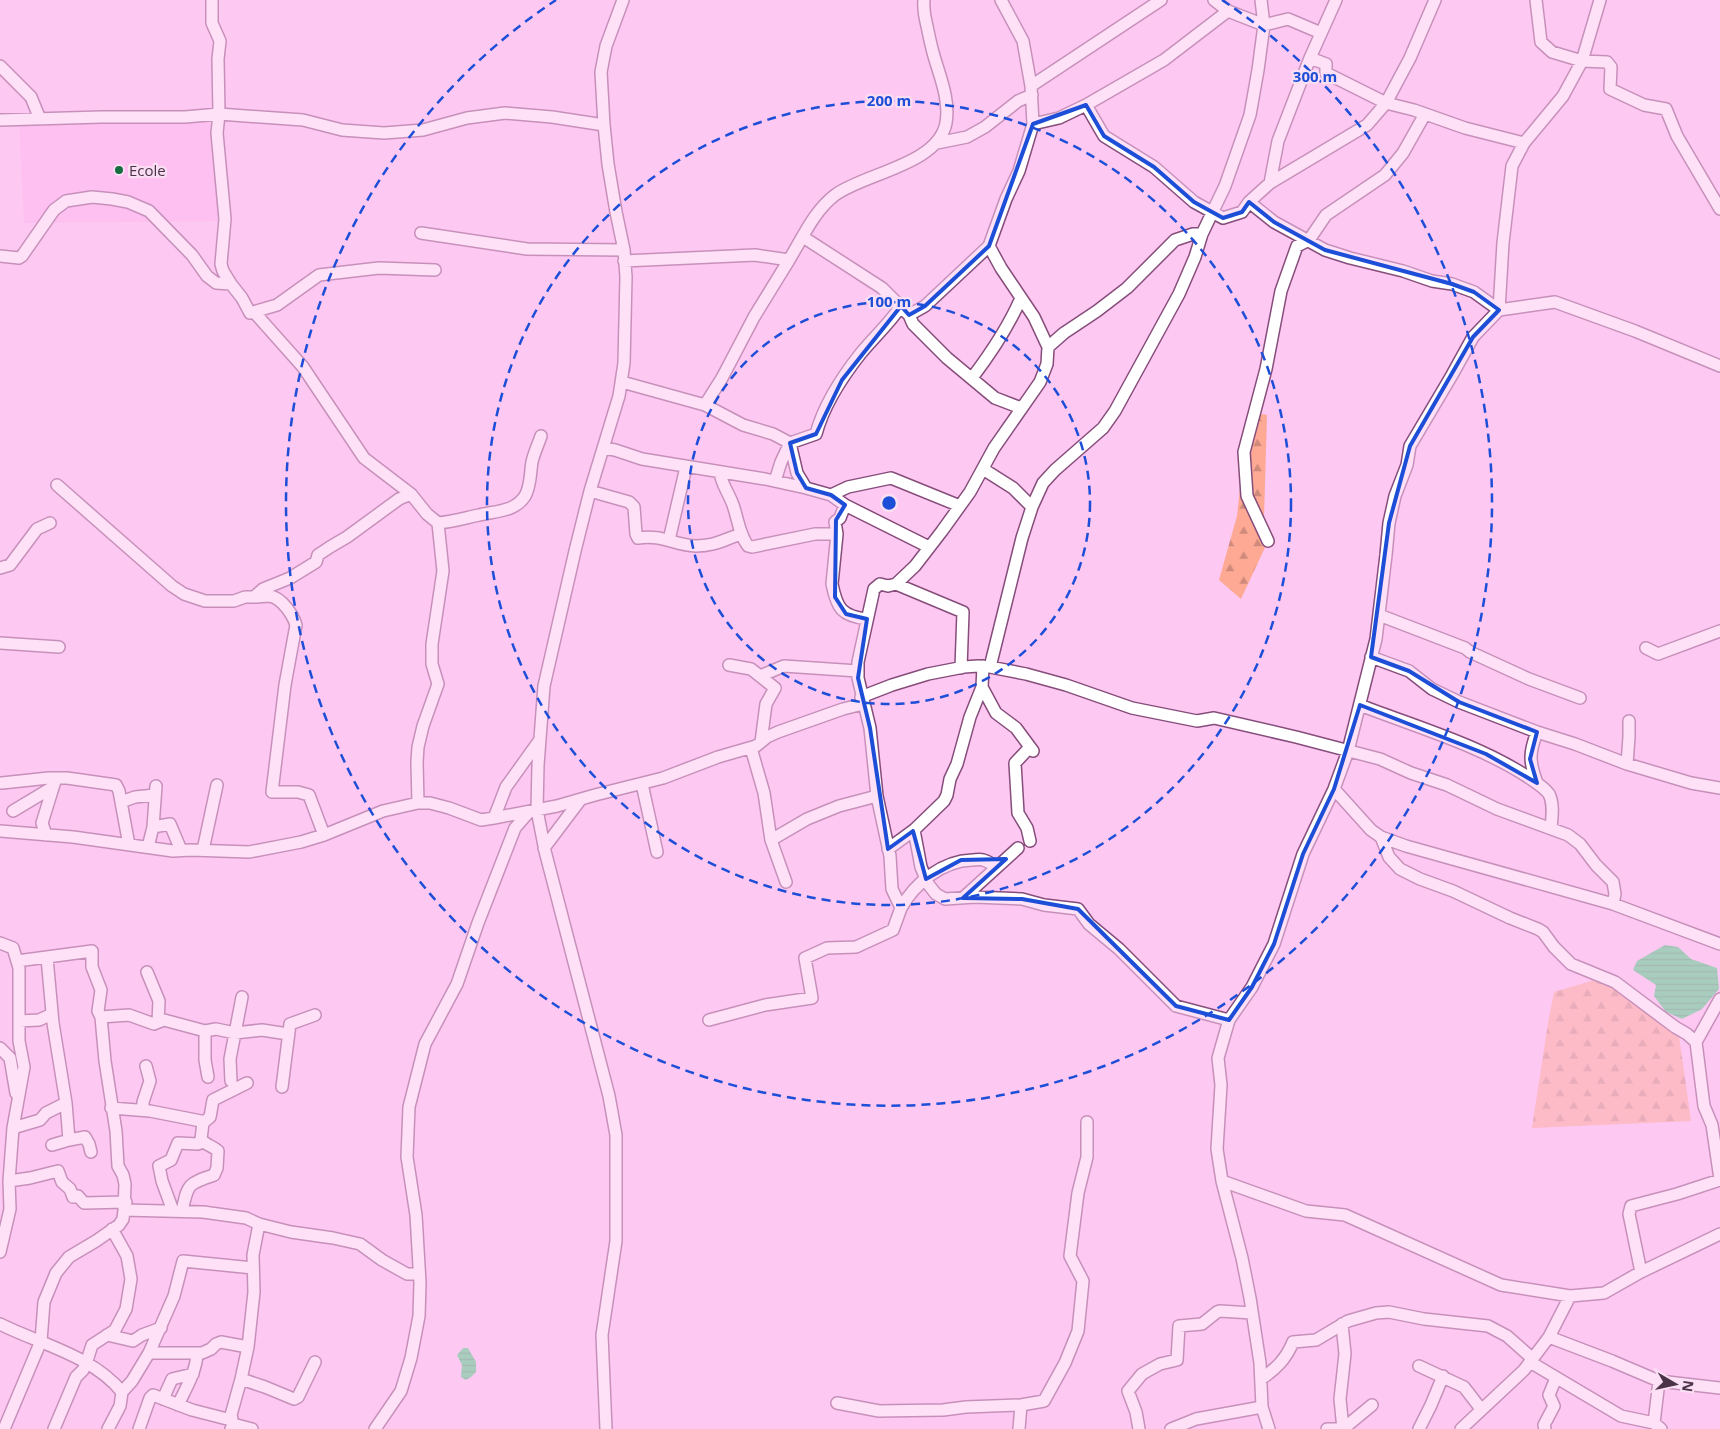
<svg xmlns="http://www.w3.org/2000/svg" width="1720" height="1429" viewBox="0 0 1720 1429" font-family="'Open Sans',sans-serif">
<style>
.built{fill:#ffb6ef}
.forest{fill:url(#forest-firs)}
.water{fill:url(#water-rules)}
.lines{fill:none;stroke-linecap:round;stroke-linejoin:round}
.minor-casing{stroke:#864d7b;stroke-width:14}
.minor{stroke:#fff;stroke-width:11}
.marked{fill:none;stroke:#1d4ed8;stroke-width:4;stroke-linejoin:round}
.ring{fill:none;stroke:#1d4ed8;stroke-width:2.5;stroke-dasharray:9 6}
.poi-dot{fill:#156c3e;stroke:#fadff4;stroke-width:2}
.labels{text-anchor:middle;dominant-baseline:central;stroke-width:4.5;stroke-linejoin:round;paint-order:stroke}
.poi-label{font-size:15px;fill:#4c3246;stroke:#fadff4;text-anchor:start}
.centre{fill:#1d4ed8;stroke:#fadff4;stroke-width:2.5}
.ring-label{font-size:15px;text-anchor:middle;font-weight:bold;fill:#1d4ed8;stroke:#fadff4;stroke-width:4.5;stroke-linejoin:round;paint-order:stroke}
</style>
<defs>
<pattern id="forest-firs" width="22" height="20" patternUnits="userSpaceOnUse" patternTransform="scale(1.25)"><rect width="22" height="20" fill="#fda994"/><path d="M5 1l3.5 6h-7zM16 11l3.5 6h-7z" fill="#cf8a7b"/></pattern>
<pattern id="water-rules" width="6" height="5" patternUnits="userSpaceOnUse" patternTransform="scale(1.25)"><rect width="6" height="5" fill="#41d181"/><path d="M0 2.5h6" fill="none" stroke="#39aa6b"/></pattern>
</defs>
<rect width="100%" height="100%" fill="#fdc8f1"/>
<!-- built -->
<path class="built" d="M 209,119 L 221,221 L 24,223 L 19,124 Z"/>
<!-- forest -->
<path class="forest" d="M 1248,412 L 1267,415 L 1264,518 L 1268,541 L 1241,599 L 1219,580 L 1237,516 Z
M 1612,975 L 1679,1036 L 1691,1121 L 1532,1128 L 1548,1023 L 1554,992 Z"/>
<!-- water -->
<path class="water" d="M 1665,945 L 1678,947 L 1691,959 L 1717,968 L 1719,989 L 1702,1009 L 1682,1019 L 1666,1012 L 1654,996 L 1656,985 L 1633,970 L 1637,961 Z
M 463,1348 L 468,1348 L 476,1362 L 476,1372 L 471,1377 L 466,1380 L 461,1377 L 462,1365 L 457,1355 Z"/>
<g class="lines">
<defs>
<path id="minor" d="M 1214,0 L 1228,11
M 1536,0 L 1541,42 L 1552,52 L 1582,61 L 1607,62 L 1611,67 L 1610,89 L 1644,105 L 1666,109 L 1677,136 L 1720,209
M 1310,58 L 1326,64 L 1326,73 L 1386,103 L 1414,110 L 1465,128 L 1524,143
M 0,66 L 31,97 L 40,119
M 1031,86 L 1161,0
M 1086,105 L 1164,60 L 1228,11 L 1264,25 L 1288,19 L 1321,33
M 0,120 L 101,117 L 185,117 L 219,114 L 303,120 L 342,130 L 384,133 L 423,130 L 467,118 L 505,113 L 552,117 L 604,125
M 1033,124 L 1059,118 L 1086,105 L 1104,136 L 1154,167 L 1194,202 L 1223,218 L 1242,212 L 1249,202 L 1270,183 L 1367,125 L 1386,103 L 1410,58 L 1435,0
M 937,143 L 967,137 L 985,127 L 1018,101 L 1032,95
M 1270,183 L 1278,141 L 1310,58 L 1336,0
M 1249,202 L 1274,222 L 1325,250 L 1350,258 L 1403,271 L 1432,281 L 1452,284 L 1474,292 L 1499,310 L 1555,302 L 1635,331 L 1720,366
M 421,233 L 527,249 L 624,250
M 803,237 L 882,288 L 909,315 L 925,306 L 989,246
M 0,256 L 19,258 L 22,256 L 54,210 L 66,201 L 92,197 L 112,199 L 128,202 L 149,211 L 192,255 L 207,276 L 216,283 L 231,284 L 223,271 L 221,264 L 225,219 L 217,133 L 219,114 L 218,59 L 220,41 L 212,23 L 212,0
M 624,261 L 755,255 L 789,260 C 803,237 814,211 835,195 C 865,173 938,165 946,123 C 950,100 940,77 934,56 C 931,46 929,36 927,26 C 925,18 923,9 924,0
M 231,284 L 242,298 L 250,313 L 277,305 L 319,275 L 379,268 L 435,270
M 254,312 L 303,367 L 364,458 L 411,494 L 427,514 L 438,523 C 452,522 465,518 479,515 C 495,511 515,512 525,496 C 531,486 530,473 532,462 C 534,453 538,445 541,436
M 909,315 L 913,324 L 947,358 L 995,398 L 1021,408
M 1048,347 L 1064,333 L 1097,311 L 1127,288 L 1175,240 L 1193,234 L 1202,234
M 972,378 C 991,353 1008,328 1021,298
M 622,382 L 705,405 L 722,378 L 754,317 L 789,260
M 705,405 L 743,425 L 773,434 L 790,443 L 797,473 L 806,488
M 603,448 L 615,450 L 642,459 L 765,479 L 806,488 L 831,495 L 845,505 L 929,547
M 983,469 L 1013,488 L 1032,507
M 720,472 C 721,484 729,493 733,505 C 738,519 739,534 748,546 L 752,547 L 815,534 L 837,534
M 775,481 L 781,462 L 790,443 L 816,434 C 824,404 842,377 861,353 C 874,337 890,323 901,306
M 57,485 L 172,586 L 184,594 L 205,601 L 234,601 L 245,597 L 254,597 L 263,589 L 290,578 L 316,562 L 318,555 L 330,547 L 347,537 L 399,499 L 411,494
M 590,491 L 629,502 L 634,507 L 636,534 L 638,538 C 662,534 674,545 696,546 C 716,546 724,539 742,534
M 831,495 L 848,487 L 891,478 L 960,506
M 845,505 L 840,518 L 835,522 L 837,534 L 832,584 C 837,609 842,616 867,619
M 669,540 L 686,467
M 1268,541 L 1247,496 L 1244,452 L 1266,369 L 1281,291 L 1297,246 L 1309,240 L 1326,215 L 1385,175 L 1403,153 L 1425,114
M 0,568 L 10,565 L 37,529 L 50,523
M 896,584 L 963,612 L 961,668
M 254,597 C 259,597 265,596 270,596 C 282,598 293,615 296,625 L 285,685 L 272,792 L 298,792 L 309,795 L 324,835
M 1379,615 L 1465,648 L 1470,652 L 1529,679 L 1580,698
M 0,643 L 59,647
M 1646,648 L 1658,654 L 1720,631
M 1371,657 L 1409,671 L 1432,689 L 1459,702 L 1537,732 L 1575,744 L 1627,764 L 1691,783 L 1720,788
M 729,665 L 751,669 L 775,688 L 766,704 L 761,742
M 990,667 L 1022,538 L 1032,507 L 1043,483 L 1055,470 L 1103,428 L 1115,411 L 1179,294 L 1195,257 L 1202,234 L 1225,186 L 1250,115 L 1258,70 L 1264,25 L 1261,0
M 760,676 L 784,666 L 858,671
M 982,687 L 996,713 L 1016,728 L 1033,751
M 861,697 L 892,685 L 928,674 L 964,667 L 978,666 L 990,667 L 1026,674 L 1066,685 L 1132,708 L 1197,721 L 1214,718 L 1296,737 L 1380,759 L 1411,773 L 1447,785 L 1497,809 L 1568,835 L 1580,844 L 1596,865 L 1613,882 L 1615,894 L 1613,904
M 1360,705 C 1416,727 1477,744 1528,777 C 1535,782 1544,787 1549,794 C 1554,804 1552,817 1551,828
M 1030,747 L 1015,763 L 1018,813 L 1027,828 L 1030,841
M 751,748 L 764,793 L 771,840 L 786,882
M 1627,764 L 1629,737 L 1629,721
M 2,783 L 49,778 L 67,778 L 116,785 L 119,791 L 129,845
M 1537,783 C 1529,761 1529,753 1537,732
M 642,784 L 657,852
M 1334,789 L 1371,830 L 1381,837 L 1406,846 L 1613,904 L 1720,944
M 121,802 L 135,797 L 155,795
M 418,803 L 417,762 L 418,747 L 423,726 L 438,684 L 432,664 L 432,644 L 443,571 L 438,523
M 13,811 L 53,787
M 494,818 L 506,787 L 539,741
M 153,827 L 170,824 L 181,850
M 914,830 L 921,867 L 928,884 L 936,894 L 945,899 L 975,897 L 1022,899 L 1044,905 L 1078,909 L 1089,924 L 1119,949 L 1176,1006 L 1229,1020
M 0,831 L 73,837 L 173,851 L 191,850 L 249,852 L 301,842 L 324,835 L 383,811 L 418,803 L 430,803 L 449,808 L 481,820 L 494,818 L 557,806 L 595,795 L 663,778 L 718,757 L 756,746 L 767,737 L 778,732 L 843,709 L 863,704
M 46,835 L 42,823 L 56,778
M 1381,837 L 1389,857 L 1400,869 L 1420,879 L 1453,891 L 1510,918 L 1538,929 L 1543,932 L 1554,947 L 1571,964 L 1615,982 L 1675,1027 L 1687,1034 L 1696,1042 L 1704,1106 L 1712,1125 L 1720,1179
M 771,840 L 807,819 L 839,806 L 877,796
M 148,847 L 153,827 L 156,786
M 544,848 L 581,799
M 888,849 L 914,830 L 944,801 L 947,795 L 950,779 L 957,764 L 970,717 L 982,687 L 983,666
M 203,850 L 217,785
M 963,898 L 1018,848
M 901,908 C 915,883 942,861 972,860 C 975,860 980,859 983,860 C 988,861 993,865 997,867
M 0,943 L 13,948 L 19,968 L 19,1041 L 24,1067 L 13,1128 L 9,1181 L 10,1209 L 0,1252
M 47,958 L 53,1023 L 66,1103 L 69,1140 L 52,1145
M 17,961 L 92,951 L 92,967 L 101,990 L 98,1011 L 101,1017 L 105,1061 L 116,1131 L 118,1166 L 123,1175 L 125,1184 L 124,1210
M 147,972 L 159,1001 L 158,1022
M 101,1017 L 129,1015 L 154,1024 L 164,1020 L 205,1031 L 216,1029 L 235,1033 L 262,1030 L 288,1034
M 709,1020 L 765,1005 L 812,998 L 805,958 L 827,948 L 856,947 L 893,930 L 901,908 L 892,889 L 890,856 L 877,796 L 870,728 L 858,678 L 858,662 L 874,589 L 880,584 L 888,586 L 896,584 L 915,566 L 942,531 L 970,492 L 994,448 L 1040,382 L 1047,364 L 1048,347 L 1034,317 L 1001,268 L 989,246 L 1006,199 L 1019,171 L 1033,124 L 1031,86 L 1023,41 L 1001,0
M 19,1021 L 39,1020 L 52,1014
M 205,1031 L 205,1060 L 208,1077
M 1696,1042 L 1720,999
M 0,1048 L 10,1058 L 16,1093
M 231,1081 L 230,1059 L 242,997
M 282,1087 L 290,1024 L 315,1015
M 111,1108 L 150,1111 L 201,1121 L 203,1123 L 201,1139 C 205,1145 213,1146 218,1151 L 217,1168 L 214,1175 C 187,1184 188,1184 182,1211
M 143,1110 L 143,1102 L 150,1081 L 146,1066
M 203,1123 L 210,1117 L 213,1100 L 247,1083
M 13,1128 L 40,1120 L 46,1113 L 66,1103
M 69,1140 L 85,1137 L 89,1144 L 91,1152
M 9,1181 L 30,1178 L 58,1171 L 62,1182 L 70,1189 L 73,1197 L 78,1196 L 84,1203 L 126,1202
M 1222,1181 L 1306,1211 L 1345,1215 L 1501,1285 L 1570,1296 L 1604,1293 L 1641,1272 L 1720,1234
M 173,1211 L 162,1181 L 159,1166 L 171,1160 L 178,1143 L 198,1144 L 203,1142
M 1641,1272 L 1629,1214 L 1631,1206 L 1677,1194 L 1720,1180
M 0,1324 C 40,1344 93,1356 122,1392 L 120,1406 L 108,1429
M 1342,1324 L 1345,1354 L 1340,1399 L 1343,1429
M 107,1335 L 133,1341 L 142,1335 L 161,1328
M 1549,1337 L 1612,1361 L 1659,1381 L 1720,1388
M 149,1353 L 202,1353 L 211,1349 L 216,1344 L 221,1342 L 248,1347
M 1530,1362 L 1621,1416 L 1654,1423
M 1419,1366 L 1464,1387 L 1481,1409
M 241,1379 L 265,1387 L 294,1399 L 298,1397 L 315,1362
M 1261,1379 C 1276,1369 1286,1359 1293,1342 L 1316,1340 L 1348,1321 L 1376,1313 L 1389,1312 L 1424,1319 L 1488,1326 L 1507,1336 L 1533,1359
M 1659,1381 L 1654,1423 L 1661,1429
M 122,1392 L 132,1381 L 149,1353 L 174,1296 L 183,1261 L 253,1268
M 163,1399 L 172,1379 L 193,1374
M 837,1403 L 879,1411 L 943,1410 L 966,1407 L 1021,1405
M 178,1405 C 186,1388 196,1372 197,1354
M 233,1424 L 252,1429
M 4,1429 L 41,1341 L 44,1302 L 56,1273 L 69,1257 L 96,1241 L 119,1225 L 123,1219 L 124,1210 L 203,1212 L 246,1218 L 259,1224 L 291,1232 L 333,1238 L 360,1244 L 382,1260 L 407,1274 L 419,1274
M 54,1429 L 76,1377 L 83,1370 L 86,1364 L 92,1345 L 115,1330 L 126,1309 L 131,1279 L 127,1256 L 112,1229
M 139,1429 L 150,1398 L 153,1395 L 192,1410 L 231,1420
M 231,1429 L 233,1424 L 231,1415 L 241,1379 L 248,1347 L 254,1292 L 253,1255 L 259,1224
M 375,1429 L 401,1391 L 411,1358 L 419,1316 L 420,1283 L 416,1215 L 407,1157 L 409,1107 L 425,1044 L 457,984 L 478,923 L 515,828 L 529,812
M 606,1429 L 602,1335 L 616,1241 L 616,1135 L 609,1096 L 545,851 L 537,810 L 538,765 L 544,686 L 575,551 L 590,491 L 619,396 L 624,363 L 626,277 L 624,250 L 616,212 L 608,164 L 604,125 L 601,72 L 606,46 L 623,0
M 1019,1429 L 1021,1405 L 1044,1401 L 1065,1363 L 1078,1331 L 1083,1281 L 1070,1256 L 1078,1193 L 1087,1157 L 1087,1122
M 1139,1429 L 1136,1412 L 1128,1391 L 1142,1374 L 1160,1364 L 1177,1360 L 1179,1326 L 1202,1324 L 1217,1312 L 1220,1311 L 1252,1313
M 1171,1429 L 1196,1419 L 1262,1407
M 1269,1429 L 1262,1407 L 1260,1363 L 1250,1298 L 1242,1258 L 1222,1181 L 1217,1149 L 1221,1085 L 1218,1058 L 1229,1020 L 1252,987 L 1274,944 L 1303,854 L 1334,789 L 1348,751 L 1376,639 L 1386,555 L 1389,523 L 1395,496 L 1407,465 L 1410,446 L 1452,375 L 1473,337 L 1499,310 L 1503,243 L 1512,166 L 1524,143 L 1563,96 L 1582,61 L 1600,0
M 1327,1429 L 1343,1429 L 1372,1405
M 1419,1429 L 1431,1405 L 1443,1376
M 1461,1429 L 1524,1370 L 1549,1337 L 1570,1296
M 1545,1429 L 1544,1425 L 1554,1406 L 1549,1395 L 1556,1378"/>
</defs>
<!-- minor casing -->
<use href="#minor" class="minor-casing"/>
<!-- minor -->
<use href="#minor" class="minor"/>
</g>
<!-- marked area -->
<path d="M0 0H1720V1429H0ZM 1086,105 L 1104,136 L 1154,167 L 1194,202 L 1223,218 L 1242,212 L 1249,202 L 1274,222 L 1325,250 L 1452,284 L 1474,292 L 1499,310 L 1473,337 L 1410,446 L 1389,523 L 1371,657 L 1409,671 L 1459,702 L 1537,732 L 1530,759 L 1537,783 L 1486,754 L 1360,705 L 1334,789 L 1303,854 L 1274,944 L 1252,987 L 1229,1020 L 1176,1006 L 1078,909 L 1022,899 L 963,898 L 1006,859 L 961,860 L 926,879 L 913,831 L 888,849 L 870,728 L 858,678 L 867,619 L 846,614 L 835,597 L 836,520 L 845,505 L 831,495 L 806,488 L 797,473 L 790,443 L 816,434 L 842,380 L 901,306 L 909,315 L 925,306 L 989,246 L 1033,124 Z" fill="#fdc8f1" fill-opacity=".55" fill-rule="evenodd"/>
<path class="marked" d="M 1086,105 L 1104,136 L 1154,167 L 1194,202 L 1223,218 L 1242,212 L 1249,202 L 1274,222 L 1325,250 L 1452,284 L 1474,292 L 1499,310 L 1473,337 L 1410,446 L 1389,523 L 1371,657 L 1409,671 L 1459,702 L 1537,732 L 1530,759 L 1537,783 L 1486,754 L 1360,705 L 1334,789 L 1303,854 L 1274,944 L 1252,987 L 1229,1020 L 1176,1006 L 1078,909 L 1022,899 L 963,898 L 1006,859 L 961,860 L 926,879 L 913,831 L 888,849 L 870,728 L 858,678 L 867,619 L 846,614 L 835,597 L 836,520 L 845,505 L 831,495 L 806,488 L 797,473 L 790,443 L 816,434 L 842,380 L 901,306 L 909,315 L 925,306 L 989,246 L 1033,124 Z"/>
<!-- distance rings -->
<g class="ring">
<circle cx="889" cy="503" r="201"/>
<circle cx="889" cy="503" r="402"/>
<path d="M1222 0A603 603 0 1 1 556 0"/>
</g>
<!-- markers -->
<circle class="poi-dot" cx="119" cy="170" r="5"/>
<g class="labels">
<!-- poi labels -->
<g class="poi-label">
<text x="129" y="170">Ecole</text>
</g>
</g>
<circle cx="889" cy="503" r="8" class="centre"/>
<g class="ring-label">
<text x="1315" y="82">300 m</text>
<text x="889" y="106">200 m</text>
<text x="889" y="307">100 m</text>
</g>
<!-- north arrow -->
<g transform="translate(1675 1384) rotate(99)" stroke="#fadff4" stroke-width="4" paint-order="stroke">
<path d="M0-4L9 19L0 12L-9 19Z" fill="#4c3246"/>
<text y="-8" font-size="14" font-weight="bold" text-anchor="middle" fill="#4c3246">N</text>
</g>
</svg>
